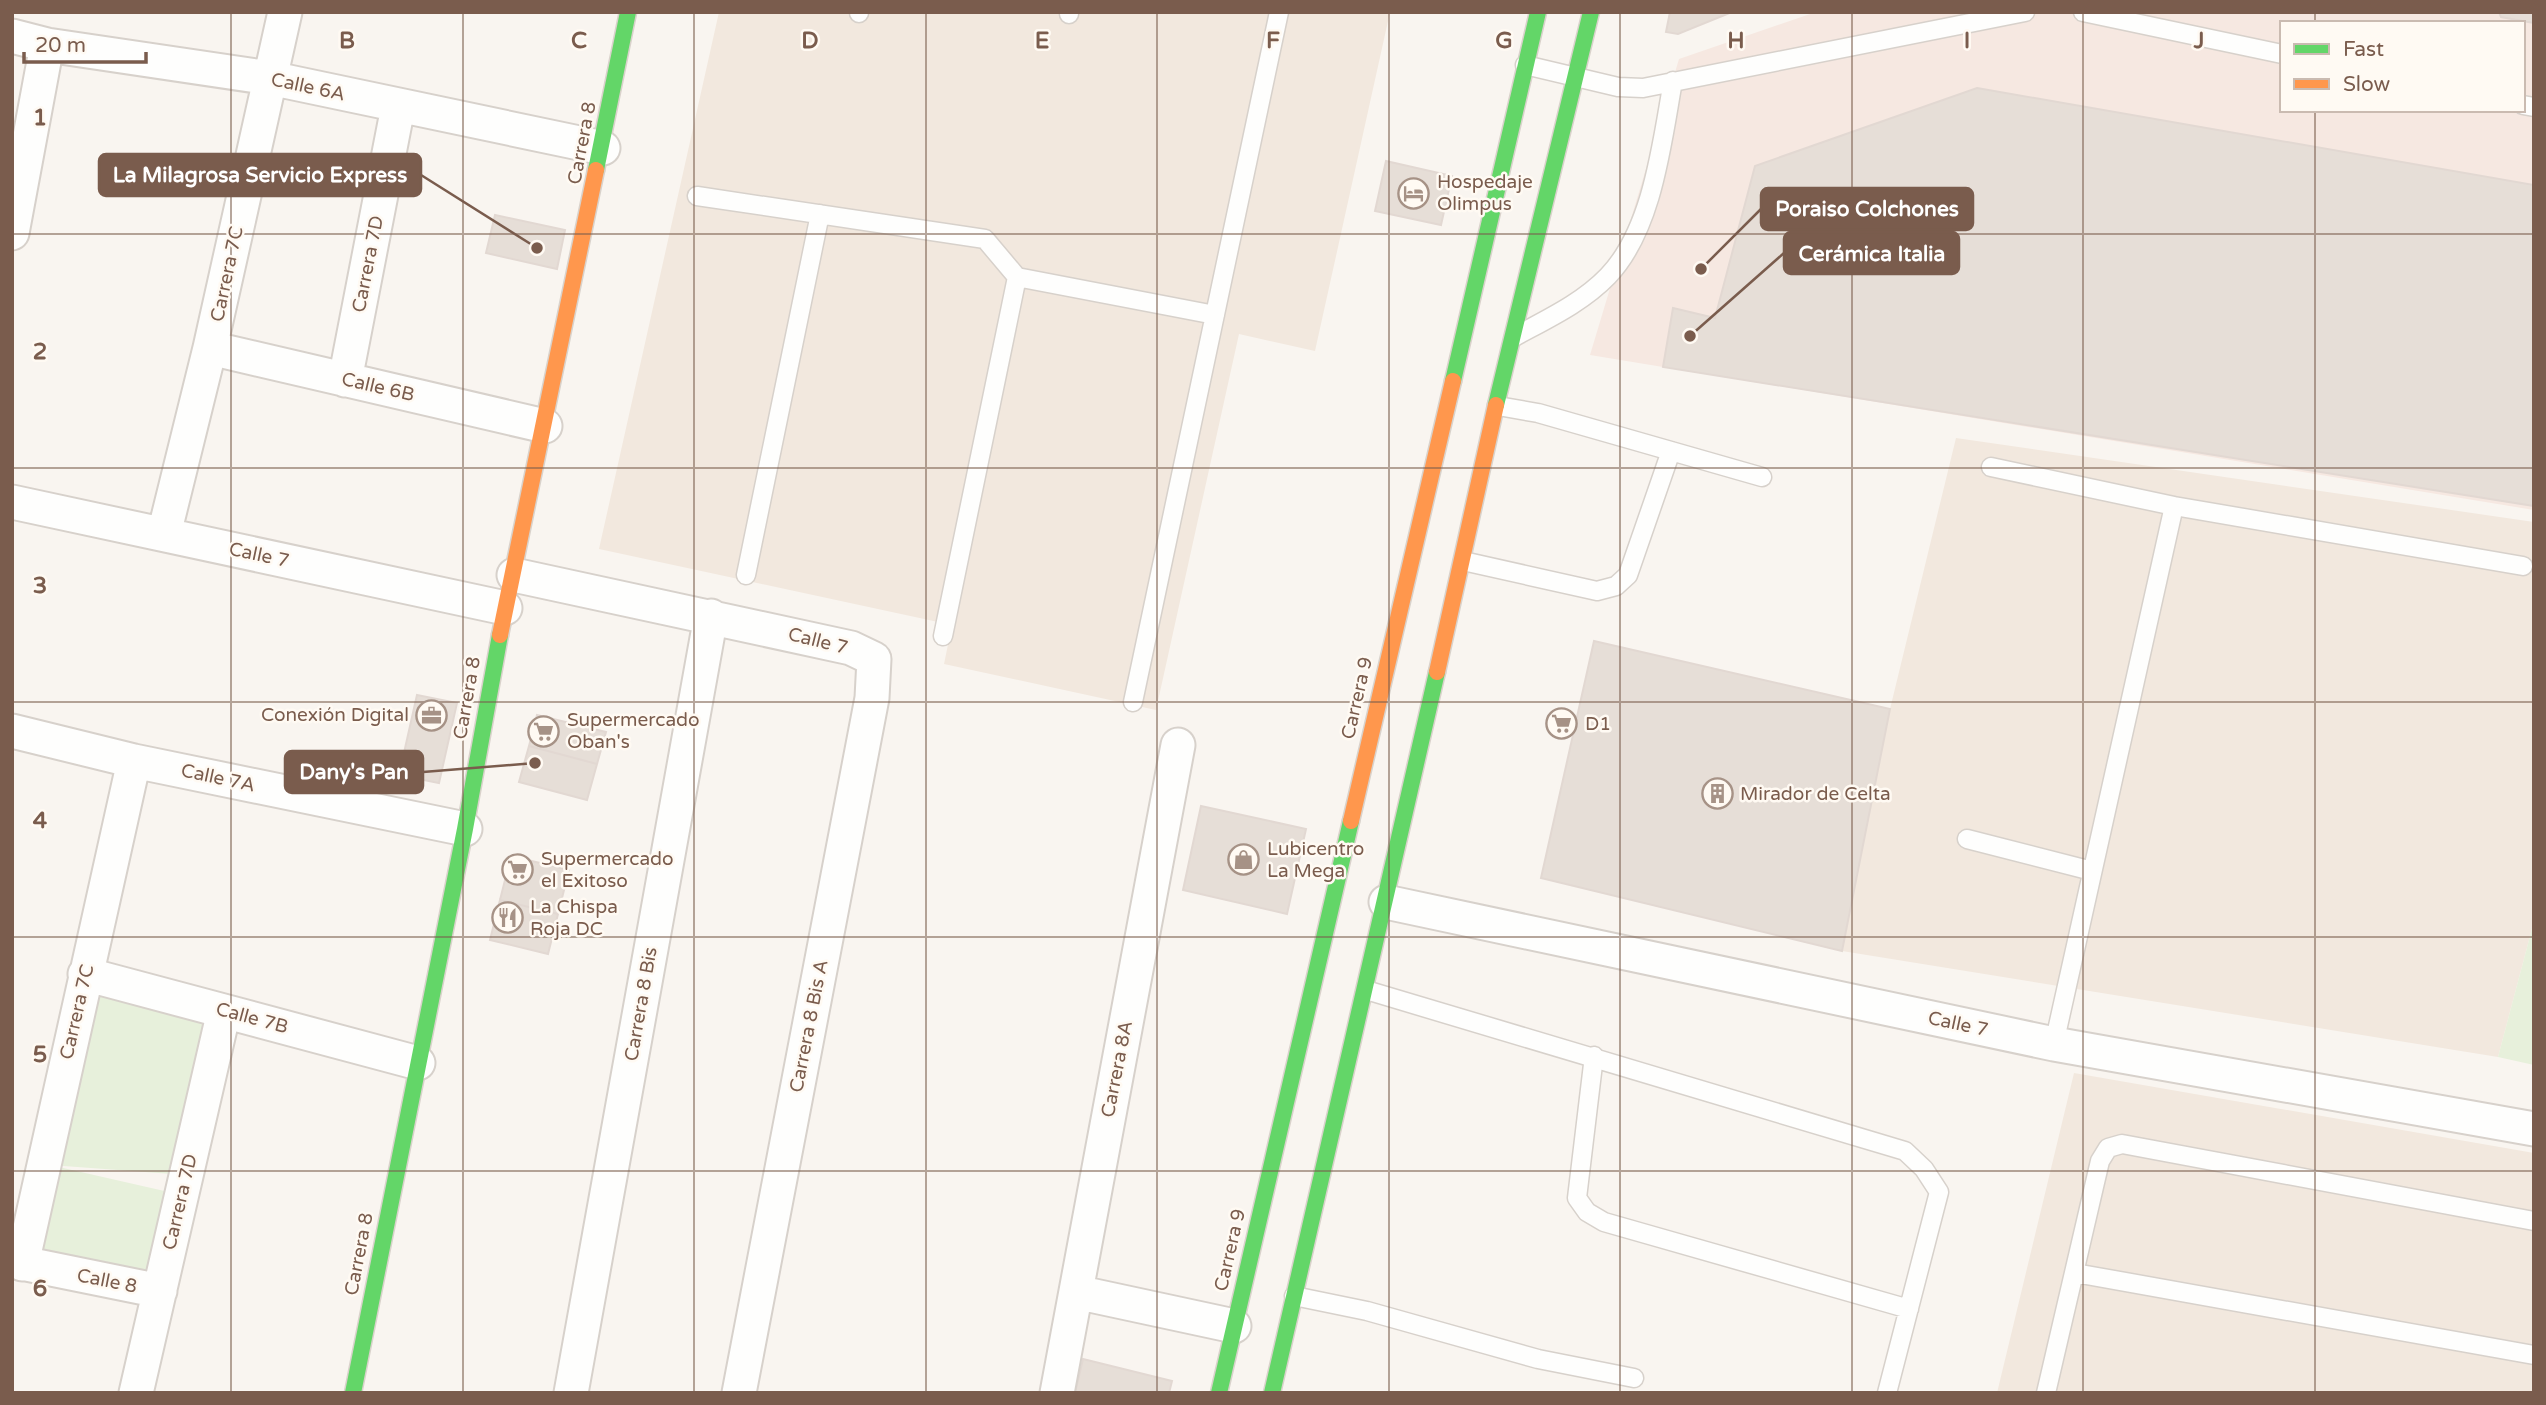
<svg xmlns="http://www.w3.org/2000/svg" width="2546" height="1405" viewBox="0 0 2546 1405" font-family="'Varela Round',sans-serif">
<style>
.residential{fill:#f2e8de}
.commercial{fill:#f6e8e1;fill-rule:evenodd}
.green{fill:#e7f0db}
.building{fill:#e6ded7;stroke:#e2d8d2;stroke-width:2}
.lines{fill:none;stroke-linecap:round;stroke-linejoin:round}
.lane-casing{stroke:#d7d1cb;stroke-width:21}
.street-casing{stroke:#d7d1cb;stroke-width:37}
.fast-casing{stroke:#d9d2cb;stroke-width:19}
.slow-casing{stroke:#d9d2cb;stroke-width:19}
.lane{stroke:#fefefd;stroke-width:18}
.street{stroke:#fefefd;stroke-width:33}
.fast{stroke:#63d668;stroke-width:16}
.slow{stroke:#ff974d;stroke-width:16}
.grid{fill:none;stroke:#7a5c4d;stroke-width:2;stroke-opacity:0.55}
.labels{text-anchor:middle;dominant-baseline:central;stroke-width:5;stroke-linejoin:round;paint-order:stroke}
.street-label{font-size:19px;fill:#7a5c4d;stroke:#fffaf3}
.poi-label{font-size:19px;fill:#7a5c4d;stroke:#fffaf3;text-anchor:start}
.grid-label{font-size:23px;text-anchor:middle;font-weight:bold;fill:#7a5c4d;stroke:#fffaf3;stroke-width:5;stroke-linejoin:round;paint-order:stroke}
.leader{fill:none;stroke:#7a5c4d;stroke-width:2.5}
.callout-dot{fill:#7a5c4d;stroke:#fffaf3;stroke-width:2.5}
.callout{fill:#7a5c4d;stroke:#7a5c4d;stroke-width:2.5}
.callout-label{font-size:21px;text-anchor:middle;font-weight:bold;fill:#fff}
</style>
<rect width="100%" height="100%" fill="#f9f5f0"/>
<!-- residential -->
<path class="residential" d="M 719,12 L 1390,12 L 1315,351 L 1239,334 L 1156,710 L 944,664 L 952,625 L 599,549 Z
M 1956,438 L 2534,522 L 2534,921 L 2498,1057 L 1842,951 L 1890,709 Z
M 2074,1073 L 2534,1153 L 2534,1393 L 1997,1393 Z"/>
<!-- commercial -->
<path class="commercial" d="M 1816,12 L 2534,12 L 2534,510 L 1590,355 L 1679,59 ZM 2282,23 L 2523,23 L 2523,110 L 2282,110 Z"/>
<!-- green -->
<path class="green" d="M 2534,921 L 2534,1065 L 2498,1057 Z
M 85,974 L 224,1011 L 186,1175 L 50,1165 L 182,1195 L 160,1291 L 41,1267 L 43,1164 Z"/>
<!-- building -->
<path class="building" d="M 1670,12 L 1732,12 L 1678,34 L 1666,32 Z
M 2499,12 L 2534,12 L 2534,23 L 2501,17 Z
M 1977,88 L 2534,185 L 2534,506 L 1663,367 L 1673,308 L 1715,318 L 1755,166 Z
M 1386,161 L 1452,176 L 1441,225 L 1375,211 Z
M 495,215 L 565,230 L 557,269 L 486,253 Z
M 1594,641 L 1890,709 L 1842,951 L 1541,878 Z
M 417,695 L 457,703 L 439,783 L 399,775 Z
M 537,715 L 606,732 L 597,764 L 529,746 Z
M 529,746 L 597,764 L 587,800 L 519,782 Z
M 1201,806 L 1306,829 L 1287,914 L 1183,890 Z
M 511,856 L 569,870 L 558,914 L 500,900 Z
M 500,900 L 558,914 L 548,954 L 490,940 Z
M 1083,1359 L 1172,1381 L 1169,1393 L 1075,1393 Z"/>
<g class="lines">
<defs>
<path id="lane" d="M 2083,12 L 2282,54
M 859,13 L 859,12
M 1069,14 L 1069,12
M 1525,65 L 1618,87 L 1643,88 L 2025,12
M 2523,105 L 2534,107
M 697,196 L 985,239 L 1017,277 L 1215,315
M 1514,337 C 1547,319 1582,303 1608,276 C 1653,229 1662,142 1673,81
M 1498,406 L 1538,413 L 1762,477
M 1991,467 L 2174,506 L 2054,1044
M 2174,506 L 2523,566
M 1463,561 L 1597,591 L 1616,586 L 1628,575 L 1671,451
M 746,575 L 820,214
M 943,636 L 1017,277
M 1133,702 L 1279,12
M 1967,839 L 2092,871
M 1366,990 L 1905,1151 L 1924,1169 L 1939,1192 L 1887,1393
M 1594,1056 L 1577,1198 L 1587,1212 L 1604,1222 L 1909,1309
M 2075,1273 L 2534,1355
M 1294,1296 L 1367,1311 L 1538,1359 L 1634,1378
M 2046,1393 L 2100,1161 L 2108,1148 L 2122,1144 L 2534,1221"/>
<path id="street" d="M 12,36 L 47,45 L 270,78 L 603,148
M 12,233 L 47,45
M 210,348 L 545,426
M 345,380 L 398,107
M 12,502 L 505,608
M 164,534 L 210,348 L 285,12
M 514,575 L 851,648 L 874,659 L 872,698 L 739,1393
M 12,731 L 134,761 L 465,829
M 1386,902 L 2054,1044 L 2534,1129
M 85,974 L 418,1063
M 12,1261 L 160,1291
M 22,1264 L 134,761
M 1076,1292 L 1234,1326
M 136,1393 L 224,1011
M 571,1393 L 711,616
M 1057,1393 L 1178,745"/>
<path id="fast" d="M 596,170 L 628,12
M 1453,381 L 1538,12
M 1496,405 L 1591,12
M 353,1393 L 465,829 L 500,635
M 1219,1393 L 1351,821
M 1272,1393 L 1437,672"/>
<path id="slow" d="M 500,635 L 596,170
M 1437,672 L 1496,405
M 1351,821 L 1453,381"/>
</defs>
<!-- lane casing -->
<use href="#lane" class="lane-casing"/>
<!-- street casing -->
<use href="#street" class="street-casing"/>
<!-- fast casing -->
<use href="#fast" class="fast-casing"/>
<!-- slow casing -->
<use href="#slow" class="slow-casing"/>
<!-- lane -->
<use href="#lane" class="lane"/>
<!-- street -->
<use href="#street" class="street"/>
<!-- fast -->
<use href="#fast" class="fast"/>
<!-- slow -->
<use href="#slow" class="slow"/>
</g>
<!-- grid -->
<path class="grid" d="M 231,12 L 231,1393M 463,12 L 463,1393M 694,12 L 694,1393M 926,12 L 926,1393M 1157,12 L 1157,1393M 1389,12 L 1389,1393M 1620,12 L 1620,1393M 1852,12 L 1852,1393M 2083,12 L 2083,1393M 2315,12 L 2315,23M 2315,110 L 2315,1393M 12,234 L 2534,234M 12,468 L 2534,468M 12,702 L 2534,702M 12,937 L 2534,937M 12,1171 L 2534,1171"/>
<!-- icons -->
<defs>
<symbol id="hotel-ring" viewBox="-11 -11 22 22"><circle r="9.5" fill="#fffaf3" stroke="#a69286" stroke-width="1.5"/><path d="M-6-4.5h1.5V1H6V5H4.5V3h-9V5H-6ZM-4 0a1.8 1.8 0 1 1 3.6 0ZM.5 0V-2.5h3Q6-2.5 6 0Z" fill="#a69286"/></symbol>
<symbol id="office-ring" viewBox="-11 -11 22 22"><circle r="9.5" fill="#fffaf3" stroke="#a69286" stroke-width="1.5"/><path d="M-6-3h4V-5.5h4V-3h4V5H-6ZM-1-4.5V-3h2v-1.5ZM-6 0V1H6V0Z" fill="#a69286"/></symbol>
<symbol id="supermarket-ring" viewBox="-11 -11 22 22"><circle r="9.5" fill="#fffaf3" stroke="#a69286" stroke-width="1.5"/><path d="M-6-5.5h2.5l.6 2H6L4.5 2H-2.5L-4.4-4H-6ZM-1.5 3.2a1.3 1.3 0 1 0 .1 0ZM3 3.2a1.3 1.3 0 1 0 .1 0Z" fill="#a69286"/></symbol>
<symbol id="building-ring" viewBox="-11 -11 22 22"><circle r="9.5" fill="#fffaf3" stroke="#a69286" stroke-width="1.5"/><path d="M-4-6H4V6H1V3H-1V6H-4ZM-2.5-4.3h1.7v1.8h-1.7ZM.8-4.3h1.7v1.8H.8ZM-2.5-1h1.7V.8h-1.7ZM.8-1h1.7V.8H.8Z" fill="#a69286"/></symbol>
<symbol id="shop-ring" viewBox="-11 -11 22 22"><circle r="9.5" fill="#fffaf3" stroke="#a69286" stroke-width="1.5"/><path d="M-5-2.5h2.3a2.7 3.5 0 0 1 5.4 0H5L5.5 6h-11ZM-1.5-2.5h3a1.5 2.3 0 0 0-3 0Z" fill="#a69286"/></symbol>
<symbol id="restaurant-ring" viewBox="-11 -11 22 22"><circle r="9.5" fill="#fffaf3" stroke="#a69286" stroke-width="1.5"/><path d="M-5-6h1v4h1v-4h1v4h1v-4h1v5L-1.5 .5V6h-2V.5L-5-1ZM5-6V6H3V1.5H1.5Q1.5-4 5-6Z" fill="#a69286"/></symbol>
</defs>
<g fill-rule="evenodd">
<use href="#hotel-ring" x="1396" y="176" width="35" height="35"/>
<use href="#office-ring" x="414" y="698" width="35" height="35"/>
<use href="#supermarket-ring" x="1544" y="706" width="35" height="35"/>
<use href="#supermarket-ring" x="526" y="714" width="35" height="35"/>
<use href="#building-ring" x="1700" y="776" width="35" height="35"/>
<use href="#shop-ring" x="1226" y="842" width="35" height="35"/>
<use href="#supermarket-ring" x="500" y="852" width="35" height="35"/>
<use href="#restaurant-ring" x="490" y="900" width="35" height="35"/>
</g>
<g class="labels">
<!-- street labels -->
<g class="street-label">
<text transform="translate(308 87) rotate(12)">Calle 6A</text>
<text transform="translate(582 143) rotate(-79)">Carrera 8</text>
<text transform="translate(368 264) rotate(-79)">Carrera 7D</text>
<text transform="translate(227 274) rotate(-78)">Carrera 7C</text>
<text transform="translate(378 387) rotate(13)">Calle 6B</text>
<text transform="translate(259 555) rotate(12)">Calle 7</text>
<text transform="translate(818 641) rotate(14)">Calle 7</text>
<text transform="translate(467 698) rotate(-80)">Carrera 8</text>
<text transform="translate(1357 698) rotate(-77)">Carrera 9</text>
<text transform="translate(218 778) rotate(12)">Calle 7A</text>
<text transform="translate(641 1004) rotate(-80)">Carrera 8 Bis</text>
<text transform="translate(77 1012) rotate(-77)">Carrera 7C</text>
<text transform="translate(252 1018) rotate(15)">Calle 7B</text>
<text transform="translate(1958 1024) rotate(12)">Calle 7</text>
<text transform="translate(809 1026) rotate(-79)">Carrera 8 Bis A</text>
<text transform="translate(1117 1069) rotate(-79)">Carrera 8A</text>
<text transform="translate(180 1202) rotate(-77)">Carrera 7D</text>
<text transform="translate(1230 1250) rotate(-77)">Carrera 9</text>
<text transform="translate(359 1254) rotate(-79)">Carrera 8</text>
<text transform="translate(107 1281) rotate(11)">Calle 8</text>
</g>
<!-- poi labels -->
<g class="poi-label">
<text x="1437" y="182">Hospedaje<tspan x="1437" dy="22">Olimpus</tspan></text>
<text x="409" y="715" text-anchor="end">Conexión Digital</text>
<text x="567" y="720">Supermercado<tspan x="567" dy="22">Oban's</tspan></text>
<text x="1585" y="724">D1</text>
<text x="1740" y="794">Mirador de Celta</text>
<text x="1267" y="849">Lubicentro<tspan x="1267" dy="22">La Mega</tspan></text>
<text x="541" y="859">Supermercado<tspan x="541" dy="22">el Exitoso</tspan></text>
<text x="530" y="907">La Chispa<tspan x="530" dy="22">Roja DC</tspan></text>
</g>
</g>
<g class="grid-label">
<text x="347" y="48">B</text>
<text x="579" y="48">C</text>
<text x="810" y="48">D</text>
<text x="1042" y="48">E</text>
<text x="1273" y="48">F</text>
<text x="1504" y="48">G</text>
<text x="1736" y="48">H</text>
<text x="1967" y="48">I</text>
<text x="2199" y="48">J</text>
<text x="40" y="125">1</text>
<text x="40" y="359">2</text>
<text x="40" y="593">3</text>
<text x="40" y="828">4</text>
<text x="40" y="1062">5</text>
<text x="40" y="1296">6</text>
</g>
<!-- callouts -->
<path class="leader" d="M537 248L421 175M1701 269L1761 209M1690 336L1784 253M535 763L423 772"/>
<g class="callout-dot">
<circle cx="537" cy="248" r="7"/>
<circle cx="1701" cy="269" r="7"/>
<circle cx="1690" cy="336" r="7"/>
<circle cx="535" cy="763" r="7"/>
</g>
<g class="callout">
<rect x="99" y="154" width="322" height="42" rx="7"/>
<rect x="1761" y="188" width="212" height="42" rx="7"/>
<rect x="1784" y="232" width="175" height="42" rx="7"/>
<rect x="285" y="751" width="138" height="42" rx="7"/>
</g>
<g class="callout-label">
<text x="260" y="182">La Milagrosa Servicio Express</text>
<text x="1867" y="216">Poraiso Colchones</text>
<text x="1872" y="261">Cerámica Italia</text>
<text x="354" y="779">Dany's Pan</text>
</g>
<!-- border -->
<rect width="2546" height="1405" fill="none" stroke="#7a5c4d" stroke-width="28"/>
<!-- legend -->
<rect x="2280" y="21" width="245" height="91" fill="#fffaf3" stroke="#cabbb1" stroke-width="2"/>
<rect x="2294" y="44" width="35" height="10" fill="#63d668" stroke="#cabbb1" stroke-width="2"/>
<text x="2343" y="56" font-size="21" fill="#7a5c4d">Fast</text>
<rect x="2294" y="79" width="35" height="10" fill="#ff974d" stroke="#cabbb1" stroke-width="2"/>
<text x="2343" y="91" font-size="21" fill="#7a5c4d">Slow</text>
<!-- scale -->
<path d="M24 52v10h122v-10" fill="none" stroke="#7a5c4d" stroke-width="3.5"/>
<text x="35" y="52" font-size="21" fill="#7a5c4d" stroke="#fffaf3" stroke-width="5" paint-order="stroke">20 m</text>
</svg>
